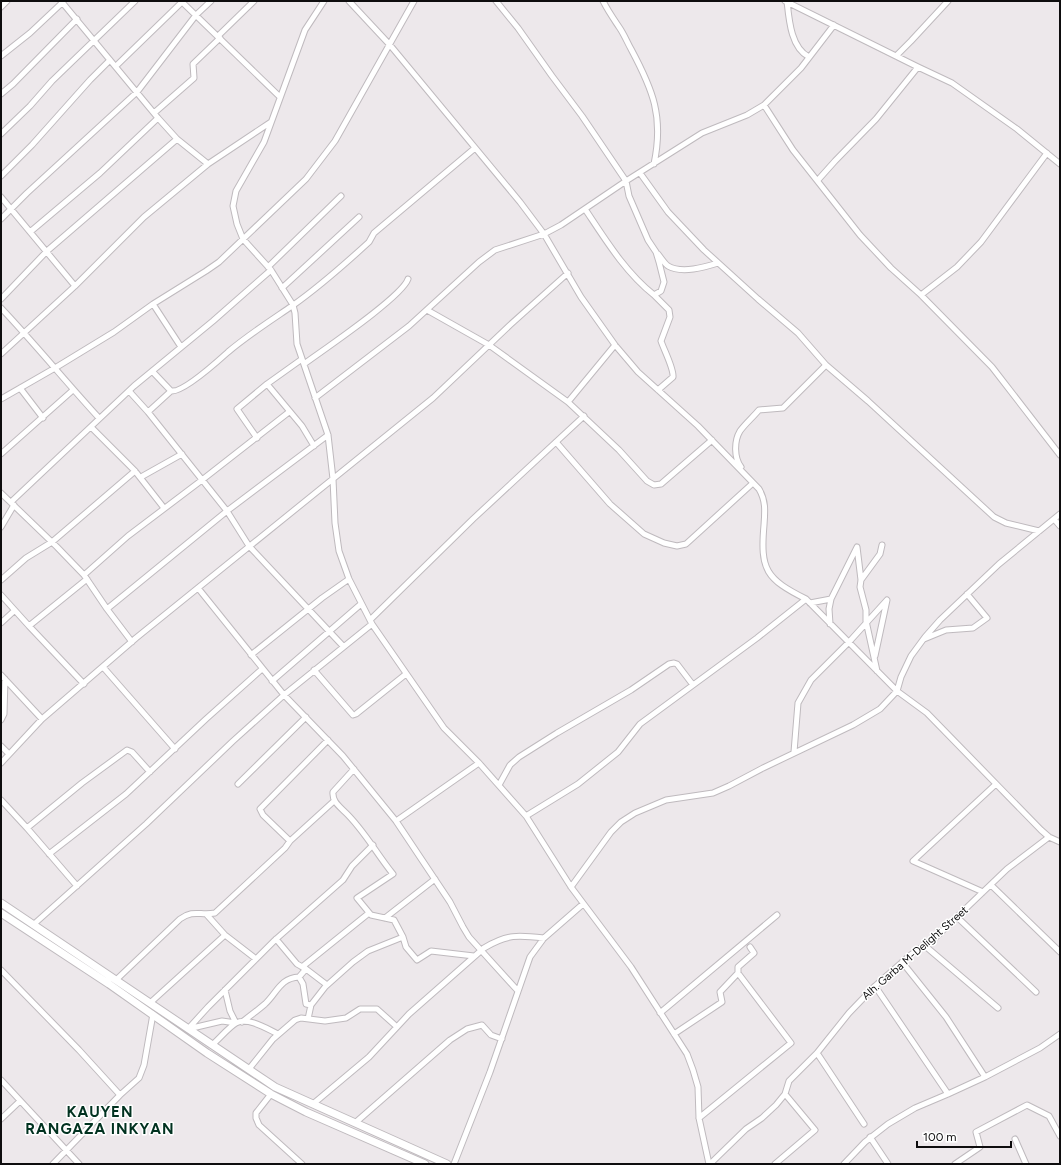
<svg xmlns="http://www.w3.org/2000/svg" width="1061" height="1165" viewBox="0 0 1061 1165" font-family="Figtree,sans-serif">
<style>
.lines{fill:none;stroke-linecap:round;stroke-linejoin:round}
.minor-casing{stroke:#bfbabe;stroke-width:7}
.secondary-casing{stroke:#bfbabe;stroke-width:9}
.minor{stroke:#fff;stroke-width:5}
.secondary{stroke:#fff;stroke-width:7}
.labels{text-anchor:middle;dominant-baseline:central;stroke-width:3;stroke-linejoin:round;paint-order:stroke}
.street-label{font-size:11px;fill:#0e0d0e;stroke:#fff}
.district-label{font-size:15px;font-weight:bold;letter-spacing:1px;fill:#013220;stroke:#fff}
</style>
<rect width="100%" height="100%" fill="#ede8eb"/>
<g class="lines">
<defs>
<path id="minor" d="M 61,1 L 158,118 L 177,139 L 208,164
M 181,1 L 280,97
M 324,1 L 305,30 L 264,142 L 236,191 L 233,206 L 237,224 L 243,239 L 271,270 L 293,305 L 295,313 L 297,344 L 328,435 L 333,479 L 335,523 L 339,551 L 349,579 L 372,624 L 444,728 L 479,763 L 526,816 L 571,887 L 631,967 L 687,1054 L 693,1070 L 698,1087 L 699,1118 L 709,1164
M 349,1 L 390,45 L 520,202 L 544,234 L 581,297 L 615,345 L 638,372 L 698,426 L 759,489 C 766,501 765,511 764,525 C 760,570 766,579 806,599
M 496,1 L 518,28 L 552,76 L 582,116 L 626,181 L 629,196 L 648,240 L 656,252 L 659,262 L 664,282 L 661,291 L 654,295 C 625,272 605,239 585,209
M 603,1 C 608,11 613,18 619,27 C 624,34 627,42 631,49 C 653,90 664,117 654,164
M 785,1 L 918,67 L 952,83 L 1017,129 L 1060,164
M 787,1 C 789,20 791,48 809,57
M 1,7 L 7,1
M 218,36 L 254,1
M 1,56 L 30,33 L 63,2
M 896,56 L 911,41 L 948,1
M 116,66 L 182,2
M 1,94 L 13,84 L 77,19
M 764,105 L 793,150 L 860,235 L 891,268 L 921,295 L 992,367 L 1060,455
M 154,113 L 194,78 L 193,64 L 220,38
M 1,134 L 30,106 L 52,81 L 135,1
M 640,173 L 668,212 L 704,250 L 758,299 L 798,333 L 826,365 L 868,401 L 994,517 L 1006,523 L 1039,531
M 1,176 L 32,145 L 90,80 L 110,60
M 818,180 L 835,161 L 876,119 L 918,67
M 1,197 L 75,286
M 1,219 L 27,193 L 137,92 L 196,15 L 211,1
M 30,232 L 100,173 L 158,118
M 658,254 C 661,258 665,264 668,266 C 682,274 705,267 718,263
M 268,267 L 341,196
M 282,288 L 359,217
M 654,295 L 669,310 L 670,317 L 661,341 C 664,350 674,369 673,377 L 658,390
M 921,295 L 957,267 L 981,242 L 1047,153
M 1,299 L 47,251 L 177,139
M 153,304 L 181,347
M 1,308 C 35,344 66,382 99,418
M 427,310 L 489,345 L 568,402 L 619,450 L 647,481 L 654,485 L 661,484 L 712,440
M 1,354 L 75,286 L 144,217 L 208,164 L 271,122
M 304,364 C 323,350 402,297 408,279
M 152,371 L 171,391 C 183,393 218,361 228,352 C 248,335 270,321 292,306 C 319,287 345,264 369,242 L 374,233 L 475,148
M 267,384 L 302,426 L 314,446
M 20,388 L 43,418
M 129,391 L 148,412 L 171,391
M 315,398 L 409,326 L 479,262 L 495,250 L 544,234 L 561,225 L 626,181 L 702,133 L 747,115 L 764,105 L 801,68 L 834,25
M 1,399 L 55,368 L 114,332 L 153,304 L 206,271 L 219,262 L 306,179 L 335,141 L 414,1
M 568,402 L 615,345
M 148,412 L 227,511 L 249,546 L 343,646
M 91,427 L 135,471 L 164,508
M 257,438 L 237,409 L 267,384 L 302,359
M 556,442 L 610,504 L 644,534 L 664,543 L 677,546 L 686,544 L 753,483
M 1,454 L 73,390
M 741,467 C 734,458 734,441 740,431 C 745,424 753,417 759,410 L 783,408 L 826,365
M 141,477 L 182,454
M 1,493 L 57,547 L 84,575 L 107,609 L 132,642
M 11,502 L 134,386 L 213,321 L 271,270
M 1054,519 L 1060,526
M 1,527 L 14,505
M 84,575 L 128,536 L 202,480 L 289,412
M 1,580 L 26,558 L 52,542 L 135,471
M 861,580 L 880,554 L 882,545
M 198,588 L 284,695 L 343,756 L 396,821 L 450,902 L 463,927 L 469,937 L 518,991
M 1,595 L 29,626 L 84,684
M 810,603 L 831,599
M 107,609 L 227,511 L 328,435
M 370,620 L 473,519 L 584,416
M 1,623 L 14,611
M 830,624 L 829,609 L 831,599 L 857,547 L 861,580 L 860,587 L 866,610 L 866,621 L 877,671
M 29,626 L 87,579
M 924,639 L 946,630 L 973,628 L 987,618 L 967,594
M 251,655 L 322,598 L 349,579
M 103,667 L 175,749
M 314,670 L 353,715 L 356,714 L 406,674
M 1,675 L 42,719
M 272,681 L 361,604
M 1,720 L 4,714 L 5,679
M 1,746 L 9,754
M 794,752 L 798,703 L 811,680 L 849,642 L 887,600 L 875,656
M 1,763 L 42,719 L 136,638 L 433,398 L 510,325 L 568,273
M 354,769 L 333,792 C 332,801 339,806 345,812 C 364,830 376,853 393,874 L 357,898 L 371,915 L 394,920 L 403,937 L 406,947 L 417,960 L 431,951 L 474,956
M 238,784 L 306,717
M 499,785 L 510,765 L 519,757 L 557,733 L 631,690 L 669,664 L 674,663 L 677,664 L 693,685
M 1,800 L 27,828 L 77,886
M 526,816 L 578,784 L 618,752 L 640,724 L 757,638 L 806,599 L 897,691 L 927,713 L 1041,830 L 1049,837 L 1060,842
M 396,821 L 479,763
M 27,828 L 82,783 L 127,750 L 132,752 L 150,772
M 290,841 L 263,815 L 260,809 L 328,740
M 49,854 L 126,794 L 206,719 L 262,669
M 991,885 L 1060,952
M 571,887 L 611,832 L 621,822 L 635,813 L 666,800 L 713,793 L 729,786 L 763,768 L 853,725 L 880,709 L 897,691 L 901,677 L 911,656 L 925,637 L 940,620 L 999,564 L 1060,514
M 983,892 L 913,861 L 996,784
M 207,915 L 225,935 L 256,959
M 957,917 L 1036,992
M 385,918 L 435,879
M 33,925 L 146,824 L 233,741 L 284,695 L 372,624
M 276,939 L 297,964 L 306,969
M 924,945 L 998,1008
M 902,962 L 946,1017 L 985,1077
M 302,967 L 369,913
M 1,970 L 79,1050 L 120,1095
M 299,977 L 306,969 L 327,985
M 116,980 L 180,919 C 194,909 200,916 215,913 L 285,848 L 290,841 L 334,801
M 875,986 L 948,1094
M 225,990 L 230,1011 L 236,1023
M 150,1003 L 225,935
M 660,1013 L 777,915
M 308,1019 L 311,1005 L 325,987 L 353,962 L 368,951 L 403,937
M 242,1022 C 250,1016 258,1010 265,1004 C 277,993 280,978 299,977 L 303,984 L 306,1004 L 311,1005
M 188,1029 L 208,1007 L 275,940 L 343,880 L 352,866 L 373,845
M 188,1029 L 222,1021 L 236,1023
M 674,1034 L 722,1002 L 720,992 L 738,973 L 738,967 L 754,953 L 750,947
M 212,1045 C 218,1040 230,1026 236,1023 C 249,1017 267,1029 278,1034
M 817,1053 L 864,1124
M 249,1069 L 273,1039 L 295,1020 L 301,1018 L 325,1021 L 346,1018 L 360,1009 L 377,1009 L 397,1027
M 1,1080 L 79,1164
M 271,1094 L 256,1113 L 256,1118 L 259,1125 L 302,1164
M 313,1104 L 369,1057 L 409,1014 L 484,948 C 507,934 518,935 544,938
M 699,1118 L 791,1043 L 738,973
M 1,1119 L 20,1101
M 355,1123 L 450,1040 L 467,1029 L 482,1025 L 491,1035 L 502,1039
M 870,1137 L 888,1164
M 1015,1139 L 1026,1164
M 53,1164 L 120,1095 L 139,1078 L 144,1065 L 153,1014
M 454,1164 L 490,1072 L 530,957 L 544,938 L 583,904
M 710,1164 L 746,1129 L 762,1118 L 776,1105 L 785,1094 L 789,1081 L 817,1053 L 849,1013 L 875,986 L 909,956 L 936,937 L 1007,869 L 1049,837
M 775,1164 L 815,1130 L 785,1094
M 844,1164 L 865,1142 L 888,1124 L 915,1108 L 948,1094 L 985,1077 L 1040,1048 L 1060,1034
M 955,1164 L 980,1147 L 976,1132 L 1027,1105 L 1049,1116 L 1060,1136"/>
<path id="secondary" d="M 1,903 L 275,1087 L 447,1164
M 1,913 L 109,984 L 207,1053 L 271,1094 L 306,1112 L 425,1164"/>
</defs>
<!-- minor casing -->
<use href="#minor" class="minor-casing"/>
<!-- secondary casing -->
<use href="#secondary" class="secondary-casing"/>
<!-- minor -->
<use href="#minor" class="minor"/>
<!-- secondary -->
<use href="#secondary" class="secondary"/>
</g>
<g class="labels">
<!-- street labels -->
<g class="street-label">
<text transform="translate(915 953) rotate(-41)">Alh. Garba M-Delight Street</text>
</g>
<!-- district labels -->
<g class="district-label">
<text x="100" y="1112">KAUYEN<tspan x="100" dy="17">RANGAZA INKYAN</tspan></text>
</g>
</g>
<!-- border -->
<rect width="1061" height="1165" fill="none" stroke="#0e0d0e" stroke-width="4"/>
<!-- scale -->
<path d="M917 1141v6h94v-6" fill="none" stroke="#0e0d0e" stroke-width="2"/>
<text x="923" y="1141" font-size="12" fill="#0e0d0e" stroke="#ffffff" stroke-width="3" paint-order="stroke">100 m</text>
</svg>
